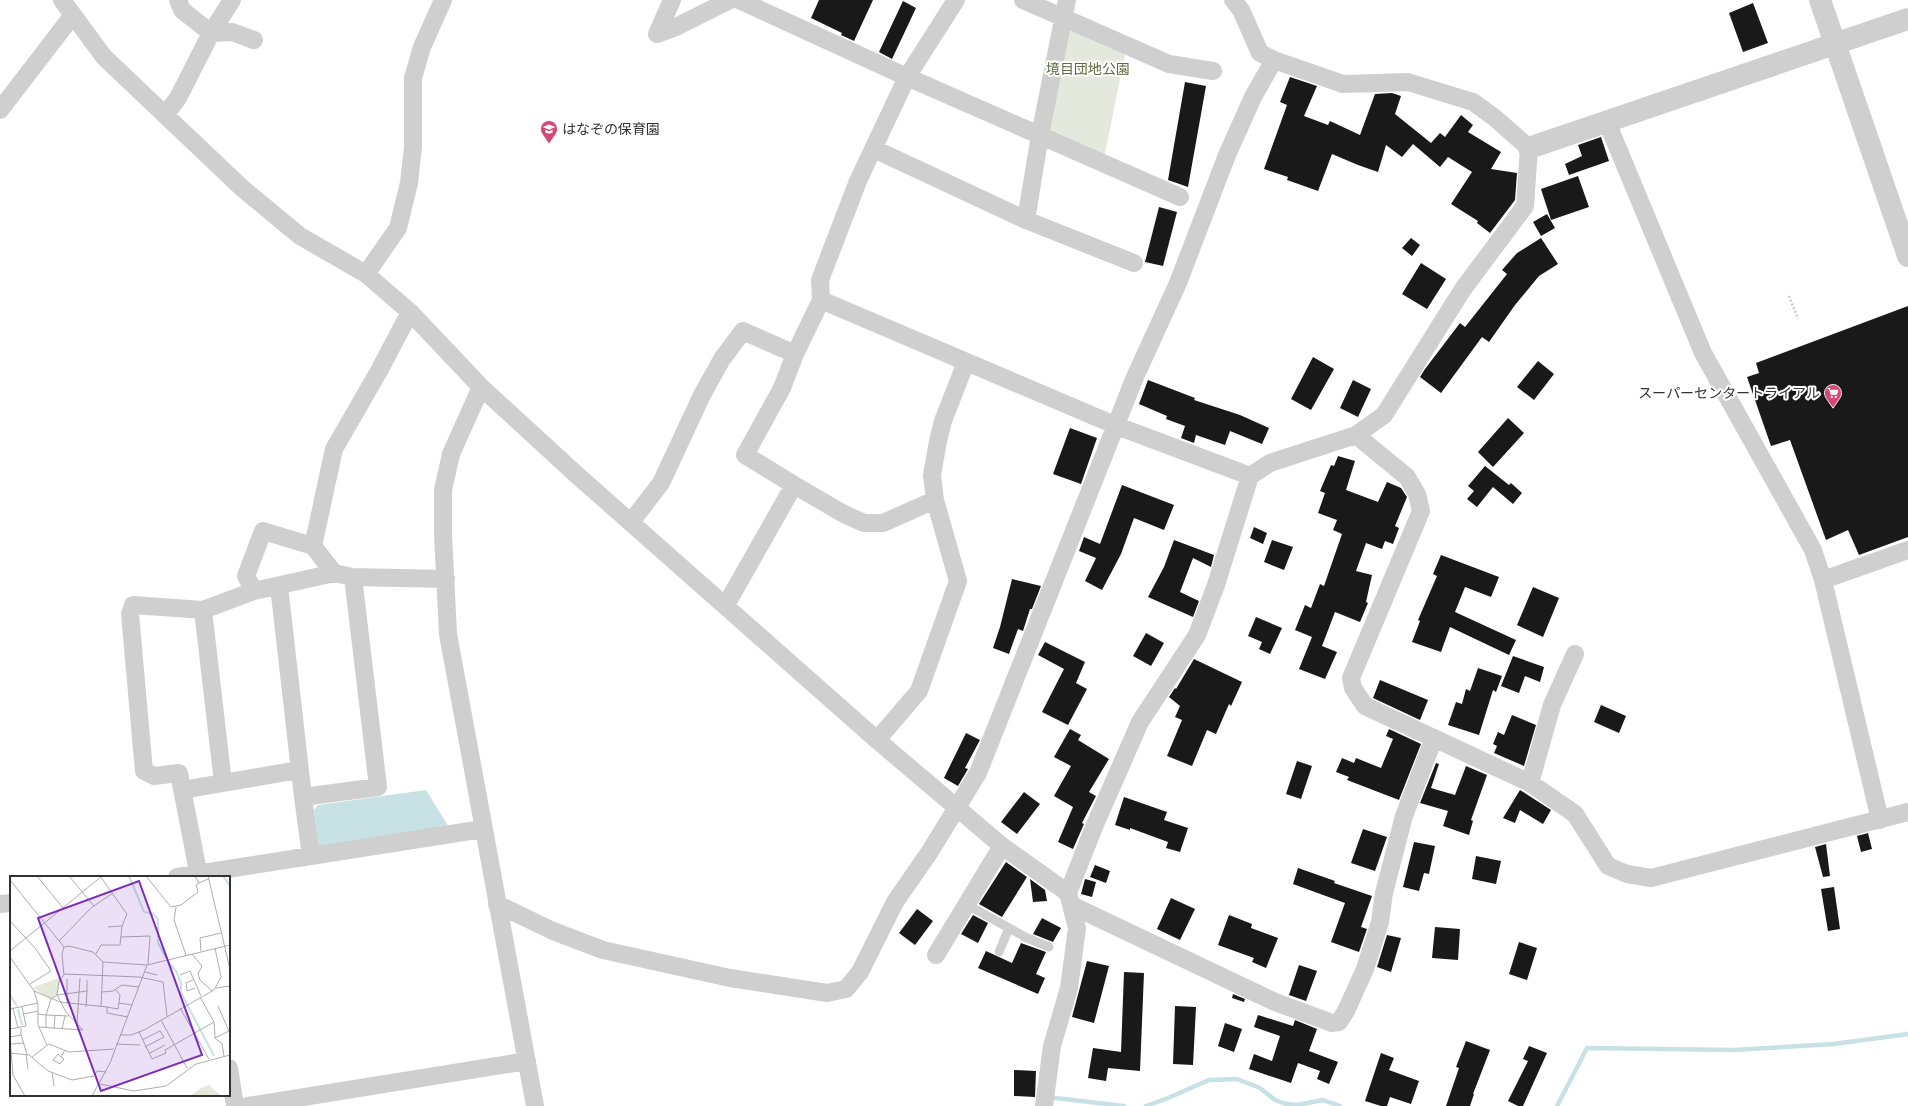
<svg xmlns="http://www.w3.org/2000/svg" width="1908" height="1106" viewBox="0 0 1908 1106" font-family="'Roboto Condensed','Noto Sans JP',sans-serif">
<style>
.green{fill:#e5e8dd}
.water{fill:#c8e1e5}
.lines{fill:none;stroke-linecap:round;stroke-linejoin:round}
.stream{stroke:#c8e1e5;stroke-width:4.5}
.building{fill:#191919}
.path{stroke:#c9c9c9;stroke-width:2.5;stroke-dasharray:2 2;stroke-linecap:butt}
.service{stroke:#cfcfcf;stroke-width:9}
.minor{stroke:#cfcfcf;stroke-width:18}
.tertiary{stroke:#cfcfcf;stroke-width:22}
.labels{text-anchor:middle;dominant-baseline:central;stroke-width:4;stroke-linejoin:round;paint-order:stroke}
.park-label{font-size:14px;fill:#5f6b43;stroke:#fff}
.poi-label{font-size:14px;fill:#323232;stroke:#fff;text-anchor:start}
.inset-river{fill:none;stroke:#c8e1e5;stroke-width:2}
.inset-road{fill:none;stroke:#adadad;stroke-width:1}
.view{fill:#7b2cbf;fill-opacity:0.15;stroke:#7b2cbf;stroke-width:2}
.inset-edge{fill:none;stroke:#323232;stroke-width:2}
</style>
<rect width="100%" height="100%" fill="#fff"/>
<!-- green -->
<path class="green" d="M 1063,18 L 1127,45 L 1103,163 L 1040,135 Z"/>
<!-- water -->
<path class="water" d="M 426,790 L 450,829 L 319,849 L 314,810 L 318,805 Z"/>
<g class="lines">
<!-- stream -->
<path class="stream" d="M 1055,1098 L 1124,1106
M 1146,1106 L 1168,1098 L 1209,1080 L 1237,1079 L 1260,1088 L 1275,1100 L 1286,1104 L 1298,1105 L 1323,1100 L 1340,1106
M 1557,1106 L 1587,1048 L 1734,1050 L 1834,1044 L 1908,1034"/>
</g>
<!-- building -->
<path class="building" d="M 819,0 L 873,0 L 854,41 L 841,35 L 842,33 L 811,18 Z
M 903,1 L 916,8 L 892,59 L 879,52 Z
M 1753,3 L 1768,43 L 1743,52 L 1729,13 Z
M 1290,77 L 1317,86 L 1304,116 L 1328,125 L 1330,121 L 1360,135 L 1375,94 L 1392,93 L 1401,96 L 1395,114 L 1431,143 L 1440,133 L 1445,137 L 1461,115 L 1473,125 L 1468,132 L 1501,152 L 1491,169 L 1517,173 L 1515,200 L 1490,233 L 1477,223 L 1478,221 L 1451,204 L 1472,172 L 1448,157 L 1440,167 L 1413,144 L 1402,157 L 1386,145 L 1378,172 L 1358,165 L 1332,154 L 1318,191 L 1287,180 L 1288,177 L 1264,169 L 1287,105 L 1280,102 Z
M 1185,82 L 1206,86 L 1188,187 L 1168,180 Z
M 1601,137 L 1609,161 L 1569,175 L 1565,164 L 1582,156 L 1578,145 Z
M 1578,176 L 1589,207 L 1551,220 L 1541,189 Z
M 1159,207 L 1177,212 L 1163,266 L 1145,262 Z
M 1547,214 L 1555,228 L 1541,236 L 1533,222 Z
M 1411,238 L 1420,245 L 1412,256 L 1402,248 Z
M 1541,238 L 1558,264 L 1539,276 L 1515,305 L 1489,342 L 1482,337 L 1441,393 L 1420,377 L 1425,369 L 1460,323 L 1465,327 L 1507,274 L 1502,270 L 1517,253 Z
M 1421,263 L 1446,279 L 1427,309 L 1402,294 Z
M 1908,306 L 1908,537 L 1859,555 L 1848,530 L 1826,540 L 1790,440 L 1771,446 L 1747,377 L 1759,373 L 1756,363 Z
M 1313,357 L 1334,369 L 1311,410 L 1291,399 Z
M 1538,361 L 1554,374 L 1534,400 L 1517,387 Z
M 1148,380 L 1195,398 L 1194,400 L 1240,415 L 1269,428 L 1262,444 L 1230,431 L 1225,445 L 1196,435 L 1194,443 L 1181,438 L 1185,426 L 1166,419 L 1167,416 L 1139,404 Z
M 1353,380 L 1371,389 L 1358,417 L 1340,408 Z
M 1508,418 L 1524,433 L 1493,467 L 1478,452 Z
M 1070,428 L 1097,438 L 1081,484 L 1053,474 Z
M 1338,456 L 1355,461 L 1346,490 L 1378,502 L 1387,482 L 1401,488 L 1407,497 L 1395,526 L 1399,528 L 1393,544 L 1385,541 L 1382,549 L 1366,543 L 1356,571 L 1372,575 L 1366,602 L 1368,603 L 1360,622 L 1335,612 L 1322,646 L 1337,652 L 1325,679 L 1299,669 L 1312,637 L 1295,630 L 1305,605 L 1311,608 L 1320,584 L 1324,586 L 1342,534 L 1333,530 L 1337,520 L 1318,513 L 1325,493 L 1320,491 L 1331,465 L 1334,466 Z
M 1485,466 L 1509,485 L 1511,483 L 1522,493 L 1513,504 L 1493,487 L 1477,507 L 1467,499 L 1474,491 L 1468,486 Z
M 1122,485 L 1174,505 L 1164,530 L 1134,518 L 1121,554 L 1102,590 L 1085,581 L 1096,558 L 1079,551 L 1084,537 L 1100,544 Z
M 1254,527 L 1267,533 L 1263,544 L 1250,538 Z
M 1174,540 L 1214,555 L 1211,567 L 1193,558 L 1180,592 L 1199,601 L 1193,617 L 1148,597 L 1164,567 Z
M 1272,540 L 1293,547 L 1284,570 L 1264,562 Z
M 1441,555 L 1499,577 L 1491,597 L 1465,587 L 1455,612 L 1516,640 L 1509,655 L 1450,627 L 1441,652 L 1412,642 L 1420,621 L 1418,620 L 1437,576 L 1433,574 Z
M 1012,579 L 1041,586 L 1032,609 L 1030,609 L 1023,631 L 1018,629 L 1009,654 L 993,648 L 1000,627 Z
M 1533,587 L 1559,598 L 1543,637 L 1517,625 Z
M 1256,617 L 1282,628 L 1270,654 L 1259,649 L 1262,642 L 1248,636 Z
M 1146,633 L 1164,643 L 1151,666 L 1133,656 Z
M 1045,642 L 1085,662 L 1076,683 L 1087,689 L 1068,725 L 1042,712 L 1064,669 L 1038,655 Z
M 1513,656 L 1544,667 L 1540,682 L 1525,676 L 1519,693 L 1501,686 Z
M 1194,659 L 1242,682 L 1231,706 L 1229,704 L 1216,734 L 1207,730 L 1192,766 L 1167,756 L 1182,720 L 1175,717 L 1180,706 L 1169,697 L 1175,688 L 1176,689 Z
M 1478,668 L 1502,676 L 1496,692 L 1493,690 L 1479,735 L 1448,725 L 1456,702 L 1462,704 L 1466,689 L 1470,691 Z
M 1380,680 L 1428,700 L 1420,720 L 1373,698 Z
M 1601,705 L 1626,716 L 1619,733 L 1594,722 Z
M 1512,715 L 1536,725 L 1524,766 L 1494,753 L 1497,746 L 1493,744 L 1498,732 L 1504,735 Z
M 1070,729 L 1081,735 L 1078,740 L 1109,759 L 1089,792 L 1096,796 L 1082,823 L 1084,824 L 1073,849 L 1058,842 L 1073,807 L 1054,796 L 1071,766 L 1054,757 Z
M 1389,729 L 1421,744 L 1399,800 L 1347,780 L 1349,777 L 1336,772 L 1342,758 L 1354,763 L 1356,758 L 1381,768 L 1393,739 L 1386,736 Z
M 966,733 L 980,740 L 965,768 L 968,769 L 958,786 L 944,778 Z
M 1297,761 L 1312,766 L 1301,799 L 1286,794 Z
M 1436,763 L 1439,764 L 1431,788 L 1455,795 L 1466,766 L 1487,775 L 1471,820 L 1473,821 L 1469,835 L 1443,826 L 1448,811 L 1420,803 Z
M 1520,790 L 1551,810 L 1543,824 L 1520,810 L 1515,823 L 1503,818 Z
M 1024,792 L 1040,804 L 1017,834 L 1001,822 Z
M 1124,797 L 1167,812 L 1164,820 L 1188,828 L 1180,852 L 1166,848 L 1168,842 L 1130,828 L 1130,830 L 1115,825 Z
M 1363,829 L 1387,837 L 1375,871 L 1351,863 Z
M 1868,833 L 1872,849 L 1861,852 L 1857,836 Z
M 1414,842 L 1435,846 L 1429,874 L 1424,873 L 1419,891 L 1403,887 Z
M 1826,844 L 1830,876 L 1823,877 L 1815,847 Z
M 1476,856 L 1501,861 L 1496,884 L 1472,879 Z
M 1006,862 L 1027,877 L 1002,917 L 979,904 Z
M 1095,865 L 1110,871 L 1106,883 L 1090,877 Z
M 1298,868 L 1335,881 L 1334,883 L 1372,896 L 1361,927 L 1367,929 L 1359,952 L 1331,942 L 1345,903 L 1293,884 Z
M 1030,879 L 1045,890 L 1047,901 L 1033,902 Z
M 1085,879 L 1096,882 L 1092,897 L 1081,894 Z
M 1834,887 L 1840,929 L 1828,931 L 1821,889 Z
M 1171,898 L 1195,909 L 1180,940 L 1157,929 Z
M 917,909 L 933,921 L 915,945 L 899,933 Z
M 973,915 L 988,923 L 978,943 L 961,934 Z
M 1229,915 L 1252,924 L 1251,928 L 1278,938 L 1266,968 L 1252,962 L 1254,958 L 1218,945 Z
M 1042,918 L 1061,928 L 1053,942 L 1033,934 Z
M 1435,927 L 1460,929 L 1458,960 L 1432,958 Z
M 1387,935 L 1401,938 L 1391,972 L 1377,967 Z
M 1519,942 L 1537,948 L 1527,980 L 1509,974 Z
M 1021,943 L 1046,952 L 1036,974 L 1045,978 L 1038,994 L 978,968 L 986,951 L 1012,963 Z
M 1087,961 L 1109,966 L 1094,1023 L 1072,1017 Z
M 1299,965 L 1317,971 L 1306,1001 L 1289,995 Z
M 1124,972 L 1144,973 L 1140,1071 L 1108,1068 L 1106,1081 L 1088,1078 L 1093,1048 L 1121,1052 Z
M 1233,994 L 1245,999 L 1244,1002 L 1232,998 Z
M 1175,1006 L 1196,1007 L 1193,1065 L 1173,1064 Z
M 1258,1015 L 1293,1026 L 1295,1020 L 1317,1029 L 1309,1051 L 1338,1062 L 1329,1084 L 1317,1079 L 1320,1071 L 1298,1063 L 1291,1083 L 1249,1069 L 1254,1054 L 1272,1061 L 1280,1036 L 1254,1027 Z
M 1225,1023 L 1242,1029 L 1234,1052 L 1218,1046 Z
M 1466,1041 L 1490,1050 L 1473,1094 L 1474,1094 L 1470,1106 L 1446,1106 L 1459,1068 L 1456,1067 Z
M 1529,1046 L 1547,1053 L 1523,1106 L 1518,1106 L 1508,1101 L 1528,1061 L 1523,1059 Z
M 1381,1053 L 1394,1058 L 1389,1070 L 1419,1081 L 1411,1104 L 1390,1097 L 1387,1106 L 1381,1106 L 1365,1101 Z
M 1014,1070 L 1036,1071 L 1035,1097 L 1014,1096 Z"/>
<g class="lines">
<!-- path -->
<path class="path" d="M 1789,296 L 1798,319"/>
<!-- service -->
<path class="service" d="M 966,904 L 1027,938 L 1049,947
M 999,952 L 1009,928"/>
<!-- minor -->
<path class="minor" d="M 62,0 L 104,57 L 242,188 L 300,236 L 366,274 L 410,312 L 481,387 L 578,476 L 877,740 L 1002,846 L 1068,893
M 232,0 L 211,33 L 232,32 L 254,40
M 672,0 L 657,34 L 676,27 L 730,0
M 739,0 L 907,77 L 1180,197
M 1023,0 L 1169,64 L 1213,71
M 1067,0 L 1040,135 L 1026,220 L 1134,263
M 0,110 L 73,15
M 165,115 L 178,98 L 211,33 L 182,10 L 178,0
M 1607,122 L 1703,353 L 1813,550 L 1823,580 L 1880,820
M 874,149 L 1026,220
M 366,274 L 398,228 L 409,183 L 413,147 L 413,78 L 422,47 L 443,0
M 821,300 L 1117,426 L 1250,476
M 795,354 L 782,388 L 745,455 L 794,485 L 844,514 L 864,523 L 883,523 L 935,500
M 481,387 L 451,454 L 443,490 L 443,535 L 448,634 L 535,1106
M 1356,435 L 1407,477 L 1417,494 L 1421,511 L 1351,678 L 1353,688 L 1365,706 L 1530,783 L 1575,814 L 1608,866 L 1627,874 L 1651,878 L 1908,812
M 631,522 L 661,483 L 702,395 L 722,359 L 743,331 L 795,354 L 821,300 L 820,280 L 858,181 L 907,77 L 956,0
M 313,546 L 334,449 L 379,371 L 410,312
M 1823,580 L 1908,550
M 279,586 L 303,797 L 378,787 L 353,577
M 254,591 L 246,576 L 263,531 L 313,546 L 334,573
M 726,605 L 794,485
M 203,610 L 223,783
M 877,740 L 919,691 L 958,581 L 935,500 L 932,475 L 938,441 L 943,421 L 966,362
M 1530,783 L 1552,705 L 1575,654
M 182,790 L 299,770
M 303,797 L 311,856
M 177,877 L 483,829
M 199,877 L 179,773 L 154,776 L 144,771 L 130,614 L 133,605 L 203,610 L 254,591 L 334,573 L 353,577 L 446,579
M 0,904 L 11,903
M 497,904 L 553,931 L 603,950 L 730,978 L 827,993 L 846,989 L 860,972 L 895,902 L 929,853 L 978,773 L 1135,377 L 1178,283 L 1227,155 L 1253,97 L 1274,60
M 1071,905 L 1275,1002 L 1332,1023 L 1339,1022 L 1346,1011 L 1365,969 L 1380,922 L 1384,893 L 1404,816 L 1434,738
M 936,955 L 1002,846
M 229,1068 L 235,1106
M 248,1106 L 527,1061
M 1044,1106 L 1052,1046 L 1069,988 L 1077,928 L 1068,893 L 1094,827 L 1140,722 L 1197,635 L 1216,585 L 1250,476 L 1270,463 L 1356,435 L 1384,415 L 1463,289 L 1525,206 L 1529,148 L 1495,118 L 1473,102 L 1408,82 L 1343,84 L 1274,60 L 1260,53 L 1241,10 L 1233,0"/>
<!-- tertiary -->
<path class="tertiary" d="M 1820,0 L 1908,256
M 1529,148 L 1908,19"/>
</g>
<!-- icons -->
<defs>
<symbol id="school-pin" viewBox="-11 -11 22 30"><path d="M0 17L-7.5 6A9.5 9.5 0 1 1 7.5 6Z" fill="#d54875" stroke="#fff"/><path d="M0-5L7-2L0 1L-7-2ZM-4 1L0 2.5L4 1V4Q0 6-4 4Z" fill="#fff"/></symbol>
<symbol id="supermarket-pin" viewBox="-11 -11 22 30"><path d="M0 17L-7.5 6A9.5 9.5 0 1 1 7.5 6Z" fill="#d54875" stroke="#fff"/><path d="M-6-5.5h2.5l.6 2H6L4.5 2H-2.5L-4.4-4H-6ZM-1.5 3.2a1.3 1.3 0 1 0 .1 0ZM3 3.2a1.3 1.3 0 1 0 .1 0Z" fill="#fff"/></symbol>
</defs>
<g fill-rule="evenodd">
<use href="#school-pin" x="539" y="119" width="20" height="27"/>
<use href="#supermarket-pin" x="1823" y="383" width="20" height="27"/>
</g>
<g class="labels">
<!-- park labels -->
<g class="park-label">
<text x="1088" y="69">境目団地公園</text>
</g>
<!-- poi labels -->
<g class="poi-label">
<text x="562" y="129">はなぞの保育園</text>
<text x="1820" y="393" text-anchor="end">スーパーセンタートライアル</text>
</g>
</g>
<!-- overview -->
<g transform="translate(10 876)">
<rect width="220" height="220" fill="#fff"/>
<path d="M 51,101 L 47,119 L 41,123 L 22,112 ZM 199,209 L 211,220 L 180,220 L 191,212 Z" fill="#e5e8dd"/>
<path class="inset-river" d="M 119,0 L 134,36 L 143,38 L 148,43 L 148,67 L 156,82M 213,0 L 220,10M 158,86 L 166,95 L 171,107 L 171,117 L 204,180M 0,119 L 7,130M 8,133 L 12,149"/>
<path class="inset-road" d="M 27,0 L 53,32M 59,0 L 84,30M 136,0 L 161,31 L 171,29 L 188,16 L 186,9 L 189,7M 185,0 L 189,7 L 198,3M 198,0 L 220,93M 0,4 L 54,71M 166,31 L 164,44 L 176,79M 0,45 L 25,72 L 41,95 L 20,108M 98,51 L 112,50M 111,61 L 140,60 L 138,88M 49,65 L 81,32 L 103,17M 54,71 L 59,70 L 83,76 L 93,86 L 91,131M 0,75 L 92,0M 191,75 L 190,62 L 211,57M 86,78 L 91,69 L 110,69 L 112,50 L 117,38 L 90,0M 182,78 L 192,90 L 188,98 L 190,104 L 202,115M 0,81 L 24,115 L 28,128 L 28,149 L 37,169M 93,86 L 137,89 L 220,69M 135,96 L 147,99M 54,98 L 129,101 L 153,106 L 157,140M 170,99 L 180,95 L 191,120M 183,104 L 176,107 L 177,115 L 185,112M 206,112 L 220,110M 24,115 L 50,126 L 97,131 L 97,137 L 118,141M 92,116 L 103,115 L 112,109 L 129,111M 109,127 L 122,129M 57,128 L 57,103M 76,131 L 77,115M 97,131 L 108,133 L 110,119 L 106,114M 3,132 L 8,152M 170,132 L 199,183M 0,133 L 28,127M 14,138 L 28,135M 28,138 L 36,139 L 36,152M 59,140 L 36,139 L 41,123 L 47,119 L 77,115 L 77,104M 151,144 L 177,192M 204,146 L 205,162 L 212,168 L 214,180M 67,148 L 70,102M 29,151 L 73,154 L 56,136 L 47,119 L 49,105 L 54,99 L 52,78 L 54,71M 0,153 L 16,150 L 12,131M 44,153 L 45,140M 52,153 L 55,140M 129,156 L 142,183 L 156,177 L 155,174 L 204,146 L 190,121M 11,159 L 17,178M 110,159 L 121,159 L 134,154 L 204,114 L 211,101 L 205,72M 0,161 L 11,159 L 11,152M 205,162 L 219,155 L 208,130M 0,163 L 3,199 L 15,220M 132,164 L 150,155 L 154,161 L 135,171M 1,168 L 13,167M 106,168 L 130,169M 0,177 L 19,179 L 38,195 L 62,204 L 84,200 L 87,195 L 96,196M 140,177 L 155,169M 16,178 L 18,193M 22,181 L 39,168 L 59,176 L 104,173M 51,181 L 54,183 L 50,188 L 43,184 L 48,178 L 51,181 L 55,174M 42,196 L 44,210M 90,208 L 124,215 L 156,210 L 186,188 L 220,179M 82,220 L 100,187 L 137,89"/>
<path class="view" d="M 129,5 L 192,179 L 91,215 L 28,42 Z"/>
<rect width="220" height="220" class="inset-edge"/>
</g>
</svg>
